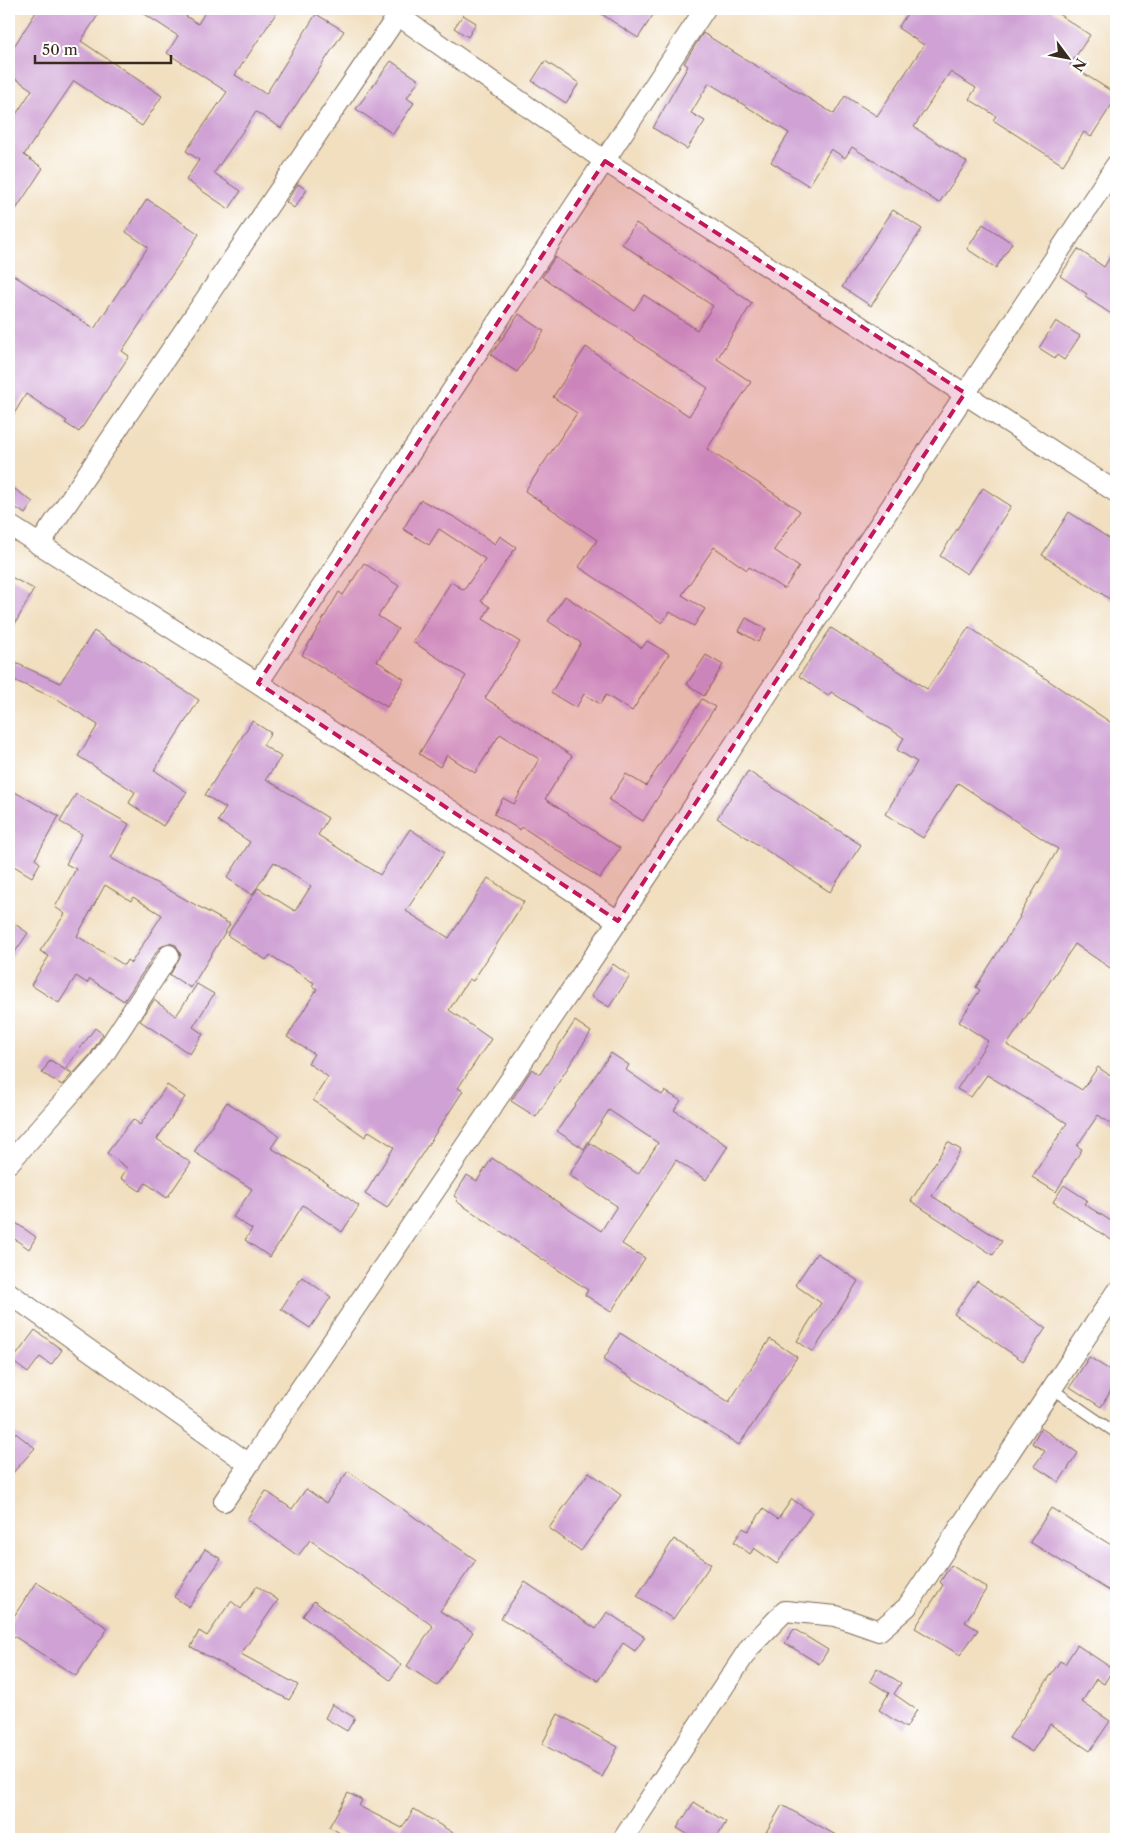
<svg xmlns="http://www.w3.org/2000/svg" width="1125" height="1848" viewBox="0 0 1125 1848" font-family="'Libre Caslon Text',serif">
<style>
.building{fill:#cfa1d4;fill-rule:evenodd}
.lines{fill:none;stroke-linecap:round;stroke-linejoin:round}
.service-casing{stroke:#7b6957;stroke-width:12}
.minor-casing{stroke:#7b6957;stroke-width:22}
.service{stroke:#fff;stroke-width:10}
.minor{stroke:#fff;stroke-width:20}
.marked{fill:#c2185b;fill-opacity:0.2;stroke:#c2185b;stroke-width:4;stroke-dasharray:10 6;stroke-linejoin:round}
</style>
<rect width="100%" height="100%" fill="#fff"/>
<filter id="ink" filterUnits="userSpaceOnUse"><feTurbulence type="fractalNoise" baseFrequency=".02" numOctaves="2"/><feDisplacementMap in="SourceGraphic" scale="10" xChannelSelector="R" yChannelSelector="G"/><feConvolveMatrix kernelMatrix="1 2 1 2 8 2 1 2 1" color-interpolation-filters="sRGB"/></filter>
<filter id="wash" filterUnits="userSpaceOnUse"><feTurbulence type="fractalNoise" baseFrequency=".0096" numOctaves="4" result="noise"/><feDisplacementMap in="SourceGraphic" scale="20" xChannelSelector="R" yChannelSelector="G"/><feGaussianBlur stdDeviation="1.12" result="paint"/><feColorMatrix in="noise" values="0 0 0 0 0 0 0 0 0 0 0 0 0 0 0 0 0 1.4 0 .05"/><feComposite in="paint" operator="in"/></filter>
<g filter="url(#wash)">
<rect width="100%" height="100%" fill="#f1dfc0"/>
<g id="blocks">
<!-- building -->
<path class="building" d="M 38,9 L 102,9 L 81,41 L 162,96 L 142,126 L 74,81 L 24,155 L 43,168 L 9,220 L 9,125 L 32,90 L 9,74 L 9,54 Z
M 137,9 L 175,9 L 198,24 L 207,9 L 279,9 L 235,75 L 266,94 L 316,14 L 344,31 L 281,128 L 256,112 L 214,173 L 241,191 L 229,209 L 186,180 L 199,160 L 186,151 L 227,92 L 167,53 L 178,36 Z
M 594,9 L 657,9 L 638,38 Z
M 910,9 L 1051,9 L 1090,35 L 1070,65 L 1116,94 L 1116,98 L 1091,137 L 1084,132 L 1063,165 L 993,120 L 996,116 L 969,99 L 976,88 L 950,72 L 914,127 L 967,162 L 939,203 L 852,147 L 845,158 L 831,149 L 809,186 L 771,162 L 789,133 L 709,83 L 691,113 L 705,121 L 687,149 L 653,128 L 688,66 L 684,63 L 703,33 L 834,114 L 845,96 L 877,116 L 924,45 L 898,28 Z
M 463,15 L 476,23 L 468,37 L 454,28 Z
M 391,61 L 419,80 L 407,98 L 414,103 L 393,134 L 356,109 Z
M 545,61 L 579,83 L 566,103 L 532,81 Z
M 298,184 L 307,190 L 294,208 L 286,202 Z
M 147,199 L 199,234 L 122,351 L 129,356 L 79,432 L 65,423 L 67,421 L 26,394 L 9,422 L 9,272 L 94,329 L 148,247 L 126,232 Z
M 893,210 L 922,229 L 871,306 L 842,287 Z
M 636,223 L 752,303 L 717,359 L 751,382 L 707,449 L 800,511 L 774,550 L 799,567 L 784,589 L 749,567 L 747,570 L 714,547 L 682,595 L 705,609 L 694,626 L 670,612 L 662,623 L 579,567 L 597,540 L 525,491 L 577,413 L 553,397 L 586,347 L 689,416 L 708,388 L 542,277 L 555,257 L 634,310 L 644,295 L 697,330 L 713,306 L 622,244 Z
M 983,224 L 1012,243 L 996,268 L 967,249 Z
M 1116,247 L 1116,317 L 1085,297 L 1087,294 L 1060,276 L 1078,249 L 1104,267 Z
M 519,314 L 544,331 L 517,372 L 491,355 Z
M 1056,321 L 1080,336 L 1064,360 L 1057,355 L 1055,358 L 1039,348 Z
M 9,485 L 33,502 L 25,514 L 9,503 Z
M 983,488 L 1011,506 L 967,574 L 940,556 Z
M 421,500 L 456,518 L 495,544 L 500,536 L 516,547 L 481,601 L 490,607 L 483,619 L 520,642 L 485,698 L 572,756 L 545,799 L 620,848 L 600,878 L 522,827 L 520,830 L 494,814 L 503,798 L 514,804 L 539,759 L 500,734 L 475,773 L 447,755 L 440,767 L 419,754 L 466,676 L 413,642 L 451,582 L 464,590 L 485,559 L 439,529 L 429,545 L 403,529 Z
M 1069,512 L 1116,543 L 1116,603 L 1042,555 Z
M 364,563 L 399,586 L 378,616 L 398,629 L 377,661 L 404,679 L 387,707 L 302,655 L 339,592 L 343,595 Z
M 9,576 L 34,589 L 9,635 Z
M 565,596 L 642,648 L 647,641 L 669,654 L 632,711 L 606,695 L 600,704 L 584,694 L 576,708 L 551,693 L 581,643 L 548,621 Z
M 746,618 L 766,629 L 758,642 L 739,631 Z
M 969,627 L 1116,726 L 1116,972 L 1075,944 L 1007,1045 L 1082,1090 L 1098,1067 L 1116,1080 L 1116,1127 L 1098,1115 L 1077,1146 L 1082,1149 L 1056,1192 L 1032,1177 L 1067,1123 L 987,1075 L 971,1097 L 957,1089 L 988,1041 L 959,1022 L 980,990 L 976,987 L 1020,917 L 1019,916 L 1058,849 L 958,783 L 923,838 L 885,814 L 917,762 L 897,750 L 904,738 L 831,692 L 828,696 L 799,676 L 831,628 L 927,689 Z
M 94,631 L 199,700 L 154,770 L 187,792 L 163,826 L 129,803 L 135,792 L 78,756 L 98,725 L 59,700 L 9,678 L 9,660 L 60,683 Z
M 706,655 L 723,665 L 704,696 L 687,684 Z
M 702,699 L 715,707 L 643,821 L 609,800 L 626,774 L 646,786 Z
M 252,721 L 271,733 L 263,745 L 281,757 L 266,779 L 328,818 L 318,835 L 380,875 L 410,829 L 445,852 L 406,911 L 449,938 L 488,878 L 524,902 L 473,981 L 469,979 L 449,1010 L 491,1039 L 458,1088 L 463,1091 L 387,1208 L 365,1194 L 394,1147 L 369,1131 L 365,1137 L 313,1100 L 328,1077 L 308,1063 L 314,1054 L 287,1037 L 317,989 L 312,986 L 314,983 L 270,955 L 266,960 L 227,935 L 258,888 L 295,911 L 311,886 L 274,862 L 252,895 L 227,878 L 250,842 L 218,821 L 226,808 L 205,795 Z
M 748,771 L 861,845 L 830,892 L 717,818 Z
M 9,789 L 59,816 L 35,859 L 40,863 L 32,877 L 9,863 Z
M 76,794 L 129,824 L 111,858 L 230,924 L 191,988 L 170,975 L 181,955 L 176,945 L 169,943 L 159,948 L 124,1001 L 90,979 L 87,983 L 76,976 L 59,1003 L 31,985 L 49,956 L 40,951 L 65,914 L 55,907 L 76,869 L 66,864 L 82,834 L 60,822 ZM 105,885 L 131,901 L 133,897 L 162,915 L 131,963 L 127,960 L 124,965 L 77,936 Z
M 9,920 L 28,933 L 9,961 Z
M 613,964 L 630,976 L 609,1007 L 591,996 Z
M 197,984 L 214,994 L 193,1027 L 203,1034 L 190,1054 L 140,1021 L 154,1000 L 176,1016 Z
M 575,1021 L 591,1032 L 536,1117 L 511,1101 L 532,1069 L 540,1074 Z
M 95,1028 L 103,1034 L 90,1055 L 73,1074 L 66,1068 Z
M 611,1053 L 629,1065 L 626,1070 L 662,1095 L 665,1091 L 681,1101 L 674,1110 L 728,1146 L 706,1180 L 676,1160 L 622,1244 L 645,1258 L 611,1312 L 585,1295 L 588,1290 L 456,1201 L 458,1199 L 454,1196 L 467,1175 L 477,1181 L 492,1158 L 601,1231 L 617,1206 L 569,1175 L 590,1143 L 638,1174 L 658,1143 L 609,1110 L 584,1149 L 557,1131 Z
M 50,1060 L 72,1074 L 62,1085 L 42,1073 Z
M 167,1085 L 185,1097 L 157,1139 L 191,1163 L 167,1198 L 146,1183 L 140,1191 L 121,1178 L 127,1168 L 107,1153 L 133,1119 L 140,1125 Z
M 227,1102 L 279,1136 L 271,1148 L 312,1172 L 359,1206 L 342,1232 L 303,1205 L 270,1257 L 245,1240 L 252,1229 L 233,1217 L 252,1189 L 194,1152 Z
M 948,1142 L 961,1150 L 932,1196 L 1002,1241 L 993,1255 L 911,1201 Z
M 1064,1185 L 1087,1200 L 1084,1204 L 1116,1224 L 1116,1243 L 1053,1202 Z
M 9,1218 L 36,1237 L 29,1249 L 9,1235 Z
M 817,1253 L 858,1281 L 813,1352 L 797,1341 L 821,1303 L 795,1285 Z
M 302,1277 L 331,1297 L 310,1328 L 281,1309 Z
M 977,1281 L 1046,1328 L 1023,1361 L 954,1314 Z
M 35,1330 L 62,1350 L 51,1365 L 40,1357 L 28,1373 L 12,1361 Z
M 620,1333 L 729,1402 L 770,1339 L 797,1357 L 739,1445 L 603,1360 Z
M 1089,1357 L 1116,1374 L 1116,1382 L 1101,1407 L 1070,1387 Z
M 9,1428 L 35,1448 L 9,1477 Z
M 1041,1428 L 1078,1453 L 1059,1482 L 1034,1466 L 1045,1451 L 1032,1443 Z
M 348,1471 L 476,1560 L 440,1611 L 473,1632 L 437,1686 L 407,1666 L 433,1626 L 310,1540 L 298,1556 L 247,1519 L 266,1491 L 292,1509 L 306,1489 L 326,1503 Z
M 589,1472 L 621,1495 L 581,1551 L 549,1528 Z
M 792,1499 L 812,1513 L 777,1564 L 754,1548 L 750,1554 L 734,1542 L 743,1528 L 748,1531 L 763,1509 L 778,1519 Z
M 1051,1508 L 1116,1548 L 1116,1595 L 1030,1542 Z
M 674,1539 L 711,1564 L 673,1619 L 637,1596 Z
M 205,1549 L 221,1559 L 189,1607 L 174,1597 Z
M 951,1565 L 987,1588 L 965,1622 L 978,1630 L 960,1655 L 915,1628 L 943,1585 L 940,1582 Z
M 36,1582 L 108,1628 L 76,1676 L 9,1633 L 9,1624 Z
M 525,1582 L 596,1629 L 607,1612 L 645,1637 L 635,1651 L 623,1643 L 598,1681 L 501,1618 Z
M 257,1586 L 278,1600 L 241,1654 L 298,1685 L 289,1700 L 191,1647 L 199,1631 L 207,1636 L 231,1601 L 241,1609 Z
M 314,1601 L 401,1665 L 390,1680 L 303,1616 Z
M 794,1629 L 828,1650 L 819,1664 L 785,1643 Z
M 1077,1645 L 1113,1669 L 1104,1684 L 1096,1679 L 1082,1702 L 1110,1721 L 1090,1751 L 1050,1724 L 1032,1752 L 1009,1738 L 1060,1661 L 1065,1664 Z
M 877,1668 L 901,1683 L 894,1694 L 917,1710 L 906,1728 L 879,1710 L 889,1693 L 870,1681 Z
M 332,1704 L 355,1718 L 347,1731 L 325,1718 Z
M 558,1714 L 618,1747 L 602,1777 L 542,1744 Z
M 348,1793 L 362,1800 L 359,1806 L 402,1828 L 414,1809 L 463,1839 L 351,1839 L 329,1827 Z
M 694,1802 L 726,1822 L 716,1839 L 695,1839 L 677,1828 Z
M 782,1805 L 843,1839 L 762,1839 Z"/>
</g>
</g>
<g filter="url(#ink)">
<use href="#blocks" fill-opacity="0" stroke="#7b6957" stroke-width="1"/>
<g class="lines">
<defs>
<path id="service" d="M 1052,1389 L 1116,1433"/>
<path id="minor" d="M 389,9 L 605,161 L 1116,492
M 9,525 L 258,683 L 618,921
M 39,545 L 402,9
M 258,683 L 705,9
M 9,1163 L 99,1062 L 169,955
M 9,1293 L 249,1464
M 224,1501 L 618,921 L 1116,165
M 623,1839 L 750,1647 L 785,1611 L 836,1616 L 879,1631 L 907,1607 L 1116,1292"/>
</defs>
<!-- service casing -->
<use href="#service" class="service-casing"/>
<!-- minor casing -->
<use href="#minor" class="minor-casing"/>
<!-- service -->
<use href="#service" class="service"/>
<!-- minor -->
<use href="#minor" class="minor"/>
</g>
</g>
<!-- marked area -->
<path class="marked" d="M 605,161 L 965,393 L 618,921 L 258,683 Z"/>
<!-- margin -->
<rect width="1125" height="1848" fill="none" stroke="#fff" stroke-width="30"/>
<!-- north arrow -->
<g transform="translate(1068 58) rotate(122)" stroke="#ffffff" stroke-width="4" paint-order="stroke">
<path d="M0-4L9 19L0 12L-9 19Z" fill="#3b2a1e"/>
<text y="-8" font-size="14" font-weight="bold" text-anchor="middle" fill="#3b2a1e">N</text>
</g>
<!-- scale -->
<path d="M35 55v8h136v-8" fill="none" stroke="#3b2a1e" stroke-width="2.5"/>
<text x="42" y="55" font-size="15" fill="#3b2a1e" stroke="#ffffff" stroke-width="4" paint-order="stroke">50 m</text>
</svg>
